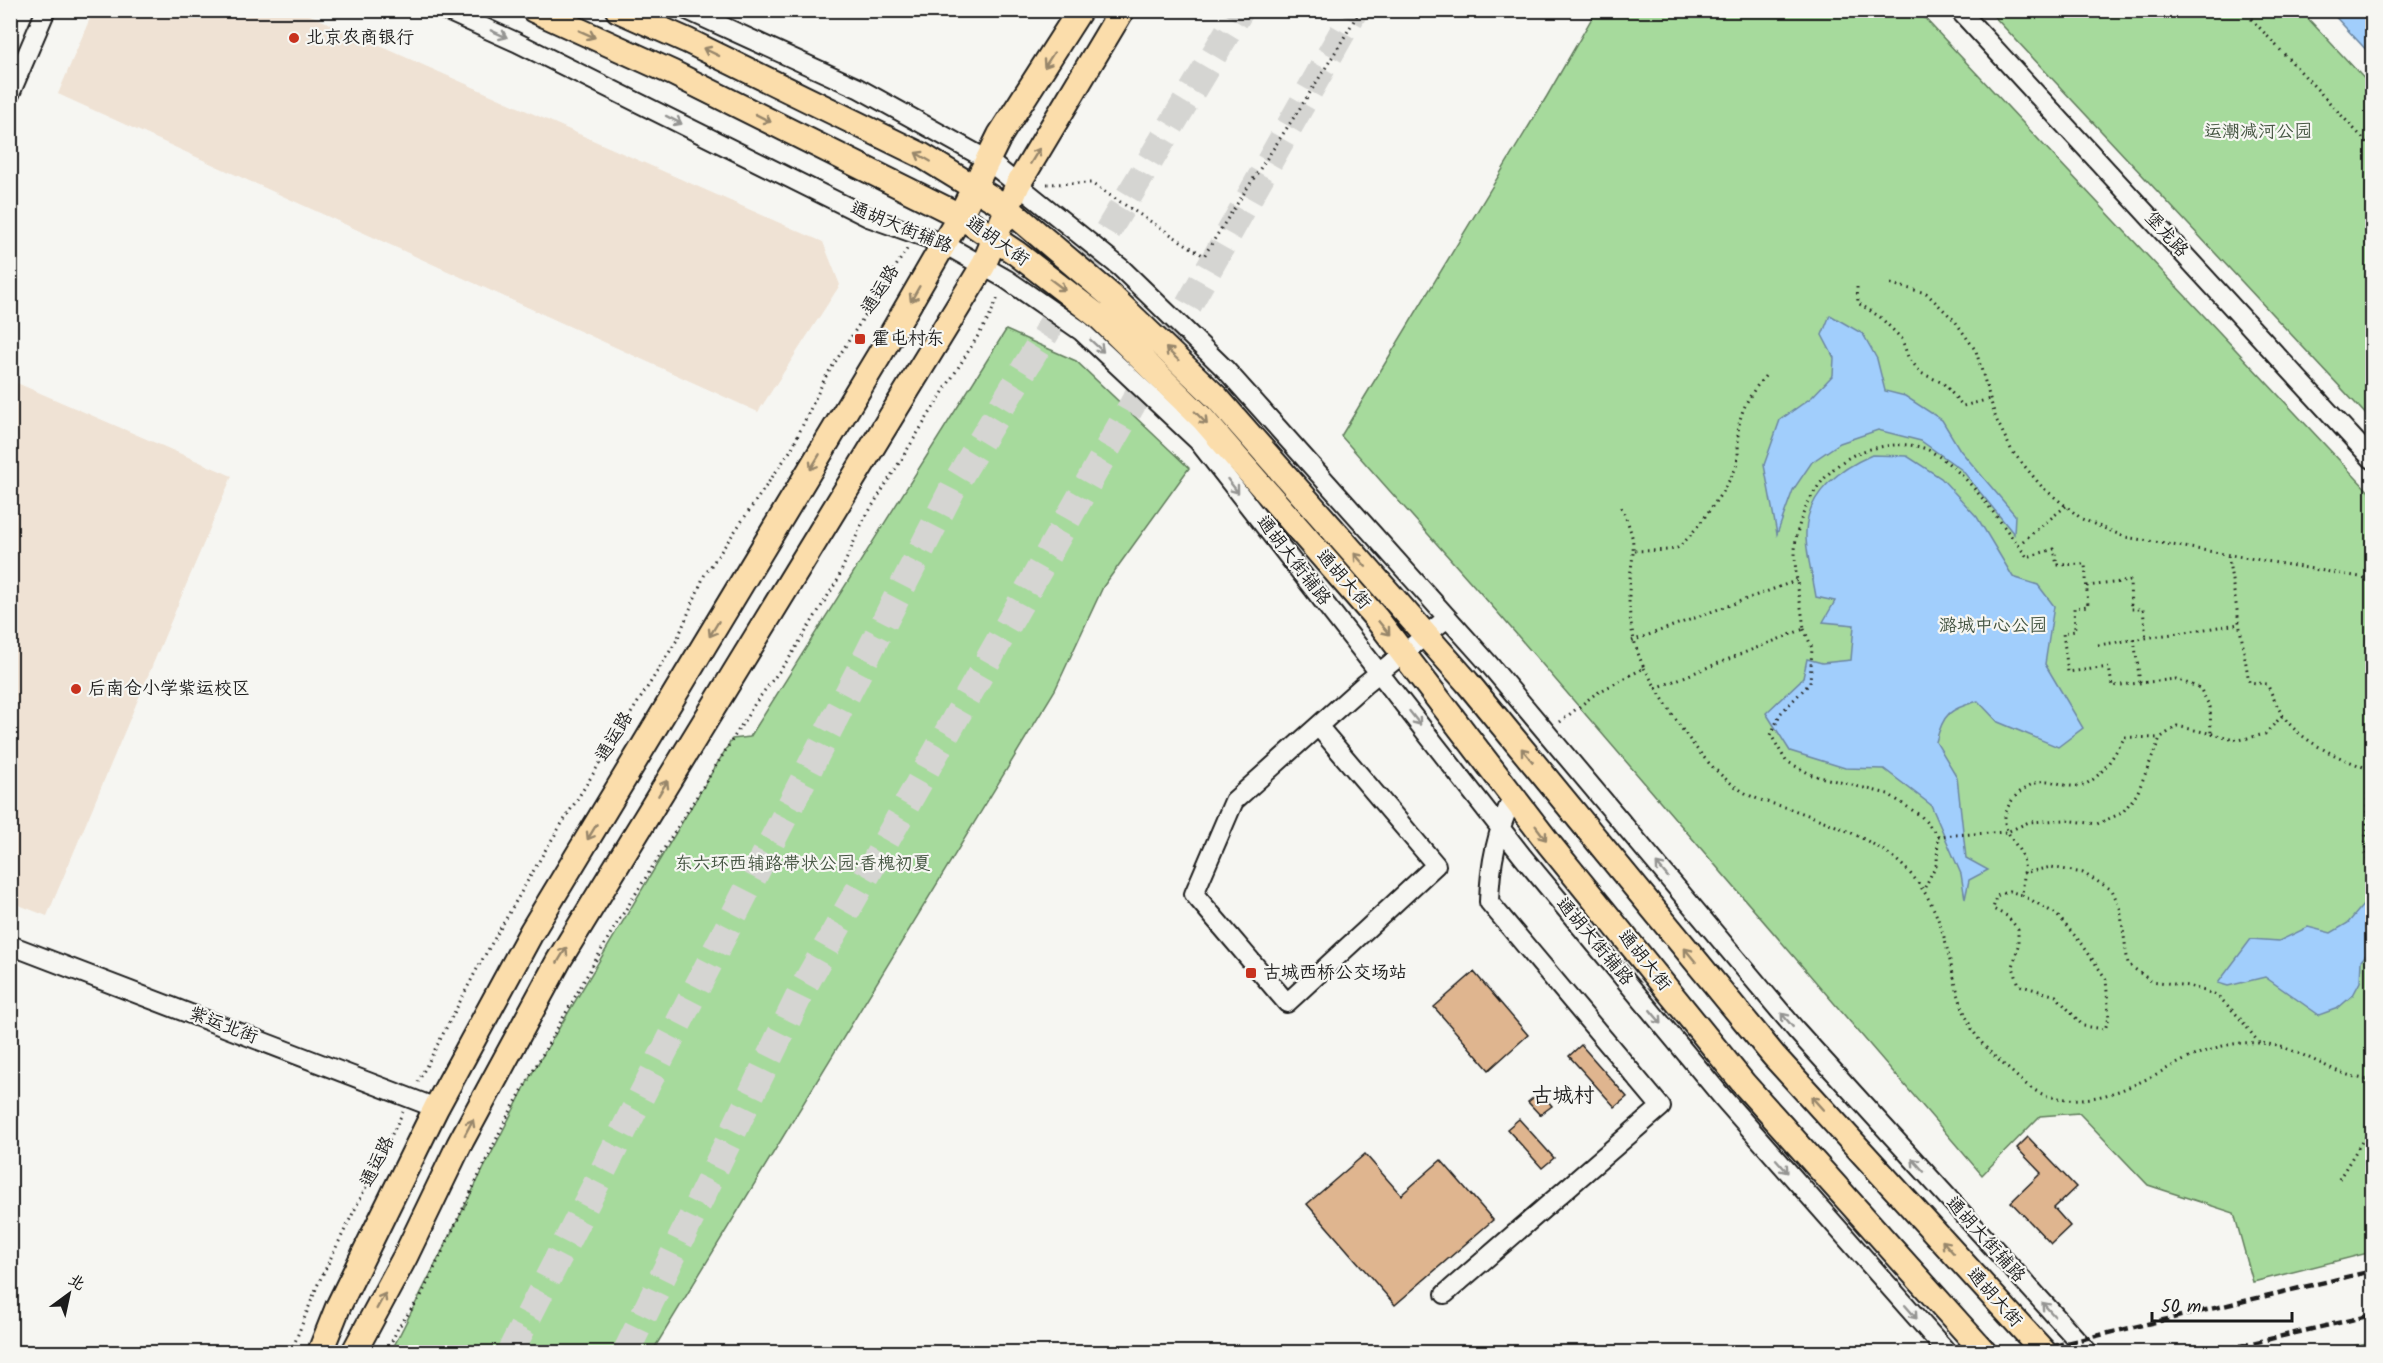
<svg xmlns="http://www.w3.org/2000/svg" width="2383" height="1363" viewBox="0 0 2383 1363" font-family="Kalam,'LXGW WenKai TC',sans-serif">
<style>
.built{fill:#efe2d4}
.green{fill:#a6da9c;stroke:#617b5c;stroke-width:1.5}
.water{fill:#a1cefc;stroke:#6c87a2;stroke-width:1.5}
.building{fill:#dfb58f;stroke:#1c1c1c;stroke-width:1.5}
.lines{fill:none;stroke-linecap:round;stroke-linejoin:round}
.highway-tunnel{stroke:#d5d5d2;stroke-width:27;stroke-dasharray:27 14;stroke-linecap:butt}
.minor-casing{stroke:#1c1c1c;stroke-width:22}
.major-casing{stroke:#1c1c1c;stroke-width:28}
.path{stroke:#1c1c1c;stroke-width:3;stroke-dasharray:1.5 4.5;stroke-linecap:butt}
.minor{stroke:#f6f6f2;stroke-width:18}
.major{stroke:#fbddab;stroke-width:24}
.rail{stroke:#1c1c1c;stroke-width:4.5;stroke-dasharray:9 4.5;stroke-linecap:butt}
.oneway{stroke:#949492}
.oneway2{stroke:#97866b}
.poi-dot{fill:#c8321e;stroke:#f6f6f2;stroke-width:2}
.labels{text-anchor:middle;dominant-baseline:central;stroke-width:4.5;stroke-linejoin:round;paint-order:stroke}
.poi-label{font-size:18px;fill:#1c1c1c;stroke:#f6f6f2;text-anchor:start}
.park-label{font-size:18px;fill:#455542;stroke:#f6f6f2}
.street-label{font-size:18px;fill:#1c1c1c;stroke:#f6f6f2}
.quarter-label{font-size:21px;fill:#1c1c1c;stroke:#f6f6f2}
</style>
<rect width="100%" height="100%" fill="#f6f6f2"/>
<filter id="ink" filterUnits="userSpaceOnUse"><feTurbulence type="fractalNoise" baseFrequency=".0167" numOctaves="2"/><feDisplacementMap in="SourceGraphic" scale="12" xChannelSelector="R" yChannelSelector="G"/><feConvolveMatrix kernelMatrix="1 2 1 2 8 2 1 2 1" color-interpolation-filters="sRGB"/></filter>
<g filter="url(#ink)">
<!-- built -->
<path class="built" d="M 93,11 L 301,11 L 823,242 L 840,285 L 758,412 L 58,94 Z
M 10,380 L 232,476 L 47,916 L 11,902 Z"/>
<!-- green -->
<path class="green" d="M 1596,11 L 1918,11 L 2372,495 L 2372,1252 L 2253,1282 L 2234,1213 L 2148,1185 L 2079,1113 L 2040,1116 L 1982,1175 L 1499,614 L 1341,436 L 1547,96 Z
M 1989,11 L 2301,11 L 2372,87 L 2372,421 Z
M 1006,330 L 1076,361 L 1189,468 L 1103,587 L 1055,690 L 652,1352 L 391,1352 L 531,1075 L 732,739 L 750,737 Z
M 2372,1342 L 2372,1352 L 2328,1352 Z"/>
<!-- water -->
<path class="water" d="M 2330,11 L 2372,11 L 2372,56 Z
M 1830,315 L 1863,334 L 1877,359 L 1885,391 L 1905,396 L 1942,420 L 1960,450 L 2015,515 L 2014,534 L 1962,470 L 1921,441 L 1878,430 L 1840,443 L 1812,462 L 1793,490 L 1777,534 L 1764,465 L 1780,420 L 1812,397 L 1833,375 L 1834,358 L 1822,335 Z
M 1872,455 L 1907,456 L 1941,478 L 1977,517 L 2013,577 L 2038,585 L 2054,606 L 2045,664 L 2083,728 L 2058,747 L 1998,722 L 1978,701 C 1950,709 1943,713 1936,742 L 1957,777 L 1966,858 L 1988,870 L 1969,880 L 1965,899 L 1961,874 L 1931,805 L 1884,769 L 1845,768 L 1790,751 L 1766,713 L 1803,678 L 1807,659 L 1822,663 L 1851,660 L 1854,625 L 1823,622 L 1835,601 L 1816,597 C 1813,576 1805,552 1806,532 C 1807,493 1840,469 1872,455 Z
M 2369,898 L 2372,903 L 2372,947 L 2361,961 L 2360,982 L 2353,995 L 2338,1008 L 2319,1015 L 2265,977 L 2228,986 L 2218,983 L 2251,939 L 2279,941 L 2308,927 L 2331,933 L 2348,923 Z"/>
<!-- building -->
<path class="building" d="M 1474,972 L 1528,1035 L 1489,1070 L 1434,1007 Z
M 1581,1045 L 1627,1097 L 1615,1107 L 1569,1056 Z
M 1540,1092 L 1552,1106 L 1540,1115 L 1528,1102 Z
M 1519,1119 L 1554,1158 L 1542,1168 L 1507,1129 Z
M 2028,1137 L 2076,1187 L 2054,1208 L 2070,1226 L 2051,1244 L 2011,1202 L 2041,1173 L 2017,1148 Z
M 1365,1154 L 1401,1195 L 1441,1160 L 1493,1220 L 1395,1305 L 1307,1204 Z"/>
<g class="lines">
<!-- highway-tunnel -->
<path class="highway-tunnel" d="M 510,1352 L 955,484 L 1241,10
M 626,1352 L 802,990 L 1355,10"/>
<defs>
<path id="minor" d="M 445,10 L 516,42 L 868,217 L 944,244 L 1006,279 L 1081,331 L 1198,441 L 1523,857 L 1723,1098 L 1947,1352
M 687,10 L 858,88 L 986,159 L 1121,268 L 1226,370 L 1488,663 L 1796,1030 L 2088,1352
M 1959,10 L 2372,459
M 10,94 L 46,10
M 1318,726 L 1436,865 L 1287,1003 L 1194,894 L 1234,801 L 1365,684 L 1446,619
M 10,945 L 436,1108
M 1445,1294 L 1661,1107 L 1489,902 C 1490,863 1497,832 1513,796"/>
<path id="major" d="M 534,10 L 673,73 L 960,216 L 1016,253 L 1100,318 L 1203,419 L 1376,618 L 1550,845 L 1744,1084 L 1984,1352
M 618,10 L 688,41 L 921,155 L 1006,207 L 1111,296 L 1217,398 L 1467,682 L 1774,1056 L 2044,1352
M 320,1352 L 338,1307 L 436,1108 L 532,931 L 880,354 L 960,216 L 1000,135 L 1080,10
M 354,1352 L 405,1257 L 459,1145 L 559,960 L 983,266 L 1018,184 L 1122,10"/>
</defs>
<!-- minor casing -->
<use href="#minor" class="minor-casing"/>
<!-- major casing -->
<use href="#major" class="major-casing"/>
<!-- path -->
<path class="path" d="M 2243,10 L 2372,148
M 1047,184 L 1091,183 L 1204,256 C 1255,173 1312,95 1360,10
M 1891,284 L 1926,293 L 1955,321 L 1976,351 L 1996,419 L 2012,451 L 2042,487 L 2082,519 L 2125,537 L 2372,579
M 1857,287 L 1858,303 L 1880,317 L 1902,339 L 1908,357 L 1921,373 L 1943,383 L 1963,406 L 1990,399
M 2018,545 L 2027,557 L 2054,549 L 2057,565 L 2085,564 L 2088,606 L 2074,608 L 2075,631 L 2063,633 L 2068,672 L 2109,667 L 2112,686 L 2176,679 L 2200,688 L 2210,707 L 2211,734
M 1635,551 C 1647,550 1666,552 1677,548 C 1689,542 1731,482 1736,467 C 1739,458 1738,445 1738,435 C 1739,410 1751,392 1767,374
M 2228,556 L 2249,682 L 2267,684 C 2272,694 2276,705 2282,714 C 2299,742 2343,760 2372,770
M 2087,586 L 2130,581 L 2131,609 L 2143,609 L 2146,638
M 1804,629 L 1812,648 L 1810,683 L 1780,714 L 1771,735 L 1786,761 L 1812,775 L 1888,794 L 1921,816 L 1938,836 L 1937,863 L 1923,891
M 2134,639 L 2140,683
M 1632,641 L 1798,580
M 2098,645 L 2239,624
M 1644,668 C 1671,712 1700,767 1747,794 C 1759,801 1775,804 1788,808 C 1826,821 1880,841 1907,870 C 1955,920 1944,976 1972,1029 C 1981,1045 1998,1060 2012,1072 C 2024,1083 2036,1094 2052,1097 C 2133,1113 2182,1037 2259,1043 C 2287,1045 2310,1059 2335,1070 C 2347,1076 2360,1078 2372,1081
M 1656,688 L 1804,629 C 1801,601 1792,567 1796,539 C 1803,498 1833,455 1875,448 C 1893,444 1915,442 1932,452 C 1969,474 1992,512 2018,545 L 2066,506
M 1560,722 L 1595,694 L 1644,668 C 1633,644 1629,621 1629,595 C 1630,551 1642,550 1620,505
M 2369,769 L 2365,855 L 2372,867
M 1938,836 L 2007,832 L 2029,822 L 2065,820 L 2097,824 L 2122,813 L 2137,794 L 2160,738 L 2177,726 L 2239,740 L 2265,734 L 2282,716
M 2023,873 L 2051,867 L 2083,873 L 2112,890 L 2120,908 L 2128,964 L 2151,981 L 2189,986 L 2217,995 L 2238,1016 L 2259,1043
M 2022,895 L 2056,914 L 2082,944 L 2106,979 L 2109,1018 L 2105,1029 L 2083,1026 L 2056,996 L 2019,985 L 2013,967 L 2018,946 L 2018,929 L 2007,916 L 1993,909 L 1996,896 L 2009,891 L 2022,895 C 2023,885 2025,872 2024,863 C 2021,845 2003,835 2005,817 C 2007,799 2028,781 2047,781 C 2059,782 2070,789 2083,785 C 2102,778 2115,753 2125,737 L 2160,738
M 2368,1080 L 2372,1102
M 418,1082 L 477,969 L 546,849 L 677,640 L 704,576 L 791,450 L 825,378 L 907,249
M 2339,1179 L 2363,1140 L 2372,1134
M 291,1352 L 318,1284 L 403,1112
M 387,1352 L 398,1328 L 421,1296 L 506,1119 L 611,933 L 756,702 L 790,657 L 837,581 L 863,521 L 989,318 L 999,295"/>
<!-- minor -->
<use href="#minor" class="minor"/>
<!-- major -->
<use href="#major" class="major"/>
<!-- rail -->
<path class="rail" d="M 2028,1352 L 2372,1271
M 2214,1352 L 2372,1315"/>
</g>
<!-- one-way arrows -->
<defs><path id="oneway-shaft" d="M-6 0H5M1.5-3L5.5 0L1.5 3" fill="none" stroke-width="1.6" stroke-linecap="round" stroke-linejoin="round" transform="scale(1.5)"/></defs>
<g class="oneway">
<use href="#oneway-shaft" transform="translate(499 34) rotate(24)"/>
<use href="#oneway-shaft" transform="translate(674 120) rotate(27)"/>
<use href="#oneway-shaft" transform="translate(1097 346) rotate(43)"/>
<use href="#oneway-shaft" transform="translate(1233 486) rotate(52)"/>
<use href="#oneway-shaft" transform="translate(1415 718) rotate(52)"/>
<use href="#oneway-shaft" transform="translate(1662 870) rotate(-130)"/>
<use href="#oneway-shaft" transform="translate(1656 1017) rotate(50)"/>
<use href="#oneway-shaft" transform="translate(1787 1020) rotate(-130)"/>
<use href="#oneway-shaft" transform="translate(1918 1165) rotate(-132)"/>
<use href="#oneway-shaft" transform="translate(1782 1166) rotate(49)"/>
<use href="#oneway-shaft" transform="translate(2048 1309) rotate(-132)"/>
<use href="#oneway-shaft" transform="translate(1911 1312) rotate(49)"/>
</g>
<g class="oneway2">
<use href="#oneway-shaft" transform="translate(587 34) rotate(24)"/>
<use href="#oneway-shaft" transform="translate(711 52) rotate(-154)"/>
<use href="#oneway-shaft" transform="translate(1049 60) rotate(123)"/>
<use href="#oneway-shaft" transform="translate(763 118) rotate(27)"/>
<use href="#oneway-shaft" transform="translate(1035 156) rotate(-59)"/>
<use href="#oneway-shaft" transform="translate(923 157) rotate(-150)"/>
<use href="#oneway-shaft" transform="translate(1058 285) rotate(37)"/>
<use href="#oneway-shaft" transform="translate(915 294) rotate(120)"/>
<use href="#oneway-shaft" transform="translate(1172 354) rotate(-136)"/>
<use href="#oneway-shaft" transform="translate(1201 418) rotate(46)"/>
<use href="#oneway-shaft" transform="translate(815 462) rotate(121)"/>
<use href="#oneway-shaft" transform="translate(1360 560) rotate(-131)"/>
<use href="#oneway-shaft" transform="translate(1384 628) rotate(51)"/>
<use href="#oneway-shaft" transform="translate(714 629) rotate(121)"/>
<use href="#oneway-shaft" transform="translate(1527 755) rotate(-129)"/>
<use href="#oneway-shaft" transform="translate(663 788) rotate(-59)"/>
<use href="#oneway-shaft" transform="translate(592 832) rotate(121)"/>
<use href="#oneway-shaft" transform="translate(1541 833) rotate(53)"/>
<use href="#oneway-shaft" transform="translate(562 955) rotate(-59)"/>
<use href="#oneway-shaft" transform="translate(1690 955) rotate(-129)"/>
<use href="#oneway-shaft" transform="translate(1817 1103) rotate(-132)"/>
<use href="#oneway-shaft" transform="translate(469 1127) rotate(-62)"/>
<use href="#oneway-shaft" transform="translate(1948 1247) rotate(-132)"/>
<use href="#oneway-shaft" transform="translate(381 1301) rotate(-61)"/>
</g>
</g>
<!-- markers -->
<g class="poi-dot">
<circle cx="294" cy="38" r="6"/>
<rect x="854" y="333" width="12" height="12" rx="3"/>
<circle cx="76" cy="689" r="6"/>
<rect x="1245" y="967" width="12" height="12" rx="3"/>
</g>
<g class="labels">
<!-- poi labels -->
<g class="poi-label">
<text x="306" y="38">北京农商银行</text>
<text x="872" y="339">霍屯村东</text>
<text x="88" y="689">后南仓小学紫运校区</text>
<text x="1263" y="973">古城西桥公交场站</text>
</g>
<!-- park labels -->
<g class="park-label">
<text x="2258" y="132">运潮减河公园</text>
<text x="1993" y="626">潞城中心公园</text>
<text x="803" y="864">东六环西辅路带状公园·香槐初夏</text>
</g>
<!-- street labels -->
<g class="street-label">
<text transform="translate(901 228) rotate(22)">通胡大街辅路</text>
<text transform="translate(2166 235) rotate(47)">堡龙路</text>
<text transform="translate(997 242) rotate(35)">通胡大街</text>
<text transform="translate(881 290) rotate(-58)">通运路</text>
<text transform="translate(1293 561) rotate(52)">通胡大街辅路</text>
<text transform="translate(1343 580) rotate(49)">通胡大街</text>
<text transform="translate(615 737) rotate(-59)">通运路</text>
<text transform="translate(1594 942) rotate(50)">通胡大街辅路</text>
<text transform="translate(1644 961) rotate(51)">通胡大街</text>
<text transform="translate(223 1026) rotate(21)">紫运北街</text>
<text transform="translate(378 1162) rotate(-64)">通运路</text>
<text transform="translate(1985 1240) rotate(48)">通胡大街辅路</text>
<text transform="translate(1994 1298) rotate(48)">通胡大街</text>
</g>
<!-- quarter labels -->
<g class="quarter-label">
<text x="1563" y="1096">古城村</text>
</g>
</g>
<!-- margin -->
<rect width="2383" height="1363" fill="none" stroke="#f6f6f2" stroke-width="36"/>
<rect x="18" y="18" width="2347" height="1327" fill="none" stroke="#1c1c1c" stroke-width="2" filter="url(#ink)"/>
<!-- north arrow -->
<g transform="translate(69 1294) rotate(33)" stroke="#f6f6f2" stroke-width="4.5" paint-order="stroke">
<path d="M0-4.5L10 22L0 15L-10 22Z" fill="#1c1c1c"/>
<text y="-9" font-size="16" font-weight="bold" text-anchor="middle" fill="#1c1c1c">北</text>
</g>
<!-- scale -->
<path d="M2152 1312v9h140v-9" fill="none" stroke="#1c1c1c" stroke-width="3"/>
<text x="2161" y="1312" font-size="18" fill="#1c1c1c" stroke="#f6f6f2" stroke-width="4.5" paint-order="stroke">50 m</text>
</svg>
